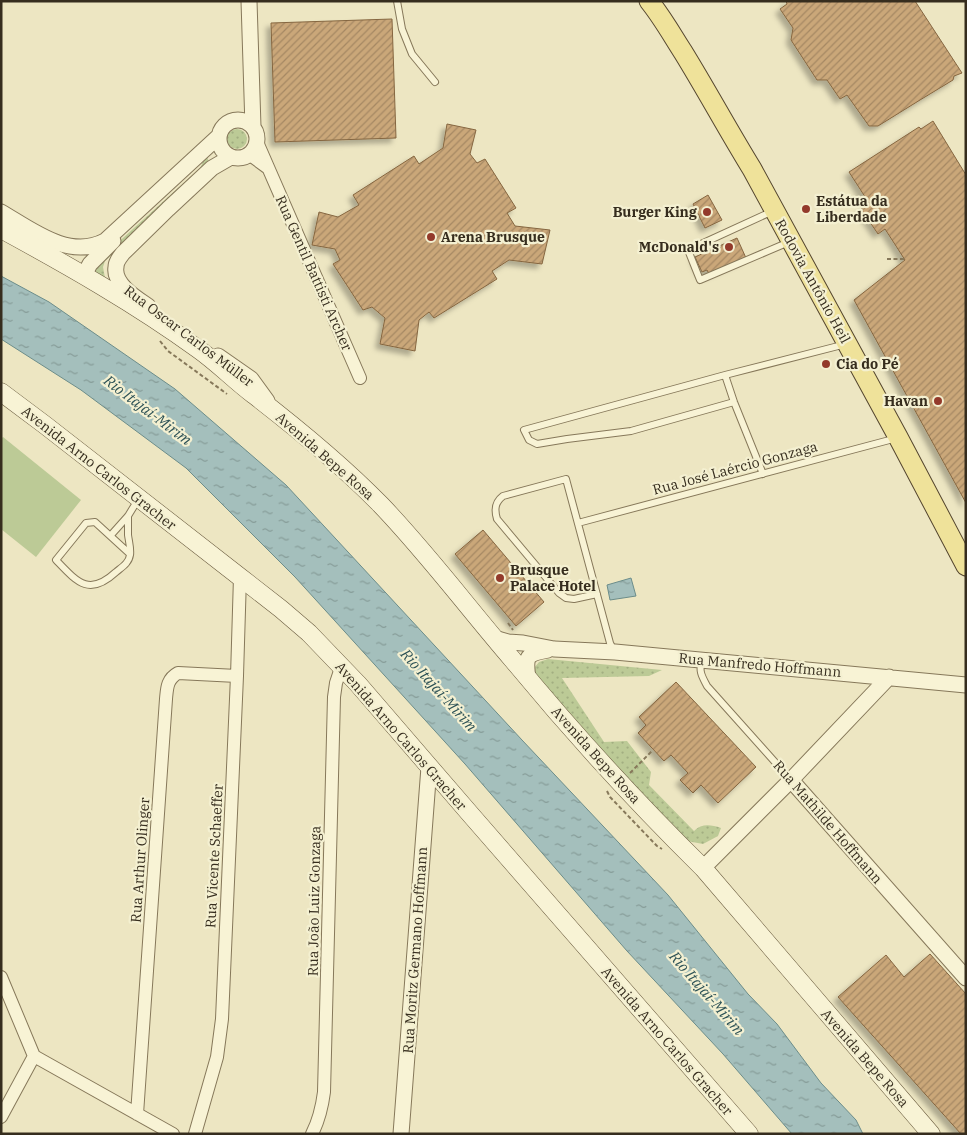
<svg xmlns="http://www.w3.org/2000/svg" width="967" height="1135" viewBox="0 0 967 1135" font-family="'IBM Plex Serif',serif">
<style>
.grass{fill:url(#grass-dots)}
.garden{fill:#bcca96}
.water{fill:url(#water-ripples);stroke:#6c8d8a}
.building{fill:url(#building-hatch);stroke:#856640;filter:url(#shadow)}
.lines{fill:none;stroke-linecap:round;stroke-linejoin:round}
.service-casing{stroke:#86785a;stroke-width:8}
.minor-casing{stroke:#86785a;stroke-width:14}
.tertiary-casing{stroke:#86785a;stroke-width:17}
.secondary-casing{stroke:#68593d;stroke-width:19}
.primary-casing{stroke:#54452e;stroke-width:21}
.path{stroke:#86785a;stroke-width:2;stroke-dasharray:4 2.5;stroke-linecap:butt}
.service{stroke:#f8f3d5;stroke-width:6}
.minor{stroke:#f8f3d5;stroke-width:12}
.tertiary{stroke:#f8f3d5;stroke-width:15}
.secondary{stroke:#f8f3d5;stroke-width:18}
.primary{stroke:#efe29a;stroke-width:19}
.poi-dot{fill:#933a2b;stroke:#f4f0d1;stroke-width:2}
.labels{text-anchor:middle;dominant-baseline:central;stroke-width:4.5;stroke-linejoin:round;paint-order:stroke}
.poi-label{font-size:14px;font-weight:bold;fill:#362d1e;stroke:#f4f0d1;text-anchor:start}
.street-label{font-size:14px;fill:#362d1e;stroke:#f4f0d1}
.water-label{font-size:15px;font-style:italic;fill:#2d5256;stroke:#f4f0d1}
</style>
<defs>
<pattern id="grass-dots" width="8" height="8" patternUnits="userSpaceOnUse" patternTransform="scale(1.25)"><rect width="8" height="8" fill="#bcca96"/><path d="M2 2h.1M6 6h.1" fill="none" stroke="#a2ae81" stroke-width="1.8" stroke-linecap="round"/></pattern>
<pattern id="water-ripples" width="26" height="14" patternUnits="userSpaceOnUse" patternTransform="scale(1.25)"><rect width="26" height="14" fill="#a4bfbc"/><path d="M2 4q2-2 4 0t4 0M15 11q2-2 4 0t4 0" fill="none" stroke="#869c98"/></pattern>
<pattern id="building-hatch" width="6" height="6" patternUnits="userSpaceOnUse" patternTransform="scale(1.25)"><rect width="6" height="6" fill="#caa779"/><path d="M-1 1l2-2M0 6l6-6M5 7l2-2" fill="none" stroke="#a58863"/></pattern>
<filter id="shadow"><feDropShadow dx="-4.5" dy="4.5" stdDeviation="2.5" flood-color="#0004"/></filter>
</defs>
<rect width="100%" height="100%" fill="#ede6c2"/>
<!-- grass -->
<path class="grass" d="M227 139a10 10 0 1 1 20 0a10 10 0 1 1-20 0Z
M 206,156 L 210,163 L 105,261 L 103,267 L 105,278 L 96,273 L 96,268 L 101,258 L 200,168 Z
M 548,659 L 662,670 L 649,676 L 562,678 L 604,742 L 627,741 L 651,772 L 649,785 L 694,831 C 702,823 711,825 721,828 L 718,836 L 703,844 L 687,841 L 608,761 L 535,676 L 534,668 L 539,662 Z"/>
<!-- garden -->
<path class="garden" d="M 3,437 L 81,500 L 36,557 L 1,529 L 1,439 Z"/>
<!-- water -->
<path class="water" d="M 1,276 L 49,302 L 175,389 L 286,485 L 522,740 L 668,895 L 748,994 L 777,1024 L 821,1083 L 856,1120 L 863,1134 L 792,1134 L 723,1054 L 627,951 L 465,764 L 295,577 L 186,468 L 81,390 L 1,339 Z
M 631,578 L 636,596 L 610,600 L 607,585 Z"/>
<!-- building -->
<path class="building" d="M 786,1 L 915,1 L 962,73 L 954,76 L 953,80 L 920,100 L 878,126 L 869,126 L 847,95 L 840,99 L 827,80 L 817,80 L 791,40 L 793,28 L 780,9 L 787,4 Z
M 392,19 L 396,138 L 275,142 L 271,23 Z
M 933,121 L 966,175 L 966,503 L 854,300 L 905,260 L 885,229 L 878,234 L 861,209 L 869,203 L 849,172 L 919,127 L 921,129 Z
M 447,124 L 476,130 L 470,154 L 477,163 L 485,159 L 516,208 L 507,213 L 515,226 L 550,230 L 542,264 L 509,260 L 492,271 L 497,279 L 434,318 L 429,312 L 419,320 L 415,351 L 380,344 L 385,318 L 372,307 L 363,310 L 333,264 L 340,260 L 335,249 L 312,245 L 319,212 L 338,217 L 359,205 L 353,195 L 414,156 L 419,164 L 443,148 Z
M 708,195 L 722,220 L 705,228 L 693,204 Z
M 737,238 L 746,258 L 709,274 L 707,270 L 702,272 L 695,257 Z
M 483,530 L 544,602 L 516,626 L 455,554 Z
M 676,682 L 756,767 L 718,803 L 701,785 L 693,793 L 680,780 L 688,773 L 671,755 L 664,761 L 638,733 L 646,725 L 639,717 Z
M 930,954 L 966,994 L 966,1134 L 961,1134 L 838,997 L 886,955 L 904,977 Z"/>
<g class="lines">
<defs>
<path id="service" d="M 397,1 L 402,29 L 412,54 L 435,82
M 773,211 L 688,250 L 700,280 L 789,242
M 725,375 L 734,402 L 763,474
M 734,402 L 631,431 L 567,439 L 537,444 L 529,440 L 524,430 L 725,375 L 846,344
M 128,516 C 128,523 128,529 128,535 C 129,542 131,549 130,555 C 129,563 122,567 116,572 C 89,597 77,582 56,560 L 86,523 L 95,522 L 130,554
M 578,523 L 897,438
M 111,535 L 128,516 L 139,498
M 597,594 L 574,599 L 566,598 L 559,593 L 497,519 C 494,509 495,502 503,496 L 566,479 L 610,643 L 614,651
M 702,662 C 698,671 703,678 707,686 L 791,780"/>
<path id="minor" d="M 257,142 L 360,378
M 249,154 L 268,168
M 1,977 L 34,1056 L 1,1117
M 34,1056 L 173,1134
M 137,1114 L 166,699 C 167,688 167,679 178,673 L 237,676
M 195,1134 L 217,1057 L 222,1019 L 237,676 L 240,577
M 312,1134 C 319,1120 322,1108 324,1092 L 334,697 L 336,683 L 341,668"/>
<path id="tertiary" d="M 249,1 L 253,127
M219 139a19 19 0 1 1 38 0a19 19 0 1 1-38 0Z
M 1,212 C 32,230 69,260 105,241 L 219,136
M 84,275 L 90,264 L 113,241
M 148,306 C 136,298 113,284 116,267 C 116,261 120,257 123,253 L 168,209 L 212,168 L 231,157
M 218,356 L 251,379 L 267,401
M 494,638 L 508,642 L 523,643 L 554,649 L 615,652 L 966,685
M 528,679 C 525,656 526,654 548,650
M 791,780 L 966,978
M 703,868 L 791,780 L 889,677
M 401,1134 L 429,767"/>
<path id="secondary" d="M 1,229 C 69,266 136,304 198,349 C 218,363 235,381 254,395 C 298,429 342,465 381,505 C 428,554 468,608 512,659 C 572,732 636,802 703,868 L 931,1134
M 1,392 L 45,425 L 240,577 L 281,609 L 309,633 L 358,684 L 471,815 L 749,1134"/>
<path id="primary" d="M 649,1 C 662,17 672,35 683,52 C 707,91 728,130 752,169 L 898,437 L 966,566"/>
</defs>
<!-- service casing -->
<use href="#service" class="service-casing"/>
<!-- minor casing -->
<use href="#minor" class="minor-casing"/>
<!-- tertiary casing -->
<use href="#tertiary" class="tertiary-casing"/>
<!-- secondary casing -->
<use href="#secondary" class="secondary-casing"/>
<!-- primary casing -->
<use href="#primary" class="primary-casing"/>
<!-- path -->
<path class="path" d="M 887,259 L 906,259
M 160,341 L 168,351 L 227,394
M 508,623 L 513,630
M 630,773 L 653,750
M 607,791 L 610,797 L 657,846 L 662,849"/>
<!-- service -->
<use href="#service" class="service"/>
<!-- minor -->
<use href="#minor" class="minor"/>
<!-- tertiary -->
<use href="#tertiary" class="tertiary"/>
<!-- secondary -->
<use href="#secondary" class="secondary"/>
<!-- primary -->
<use href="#primary" class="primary"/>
</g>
<!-- markers -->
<g class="poi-dot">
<circle cx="806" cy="209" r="5"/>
<circle cx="707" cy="212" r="5"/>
<circle cx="431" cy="237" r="5"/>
<circle cx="729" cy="247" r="5"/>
<circle cx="826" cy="364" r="5"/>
<circle cx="938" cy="401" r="5"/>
<circle cx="500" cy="578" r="5"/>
</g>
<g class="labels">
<!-- poi labels -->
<g class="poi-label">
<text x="816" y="201">Estátua da<tspan x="816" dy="16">Liberdade</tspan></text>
<text x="697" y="212" text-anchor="end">Burger King</text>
<text x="441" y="237">Arena Brusque</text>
<text x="719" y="247" text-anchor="end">McDonald's</text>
<text x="836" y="364">Cia do Pé</text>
<text x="928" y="401" text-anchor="end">Havan</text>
<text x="510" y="570">Brusque<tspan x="510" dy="16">Palace Hotel</tspan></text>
</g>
<!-- street labels -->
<g class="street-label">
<text transform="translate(314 273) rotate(66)">Rua Gentil Battisti Archer</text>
<text transform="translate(813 281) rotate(61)">Rodovia Antônio Heil</text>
<text transform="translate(189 336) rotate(37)">Rua Oscar Carlos Müller</text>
<text transform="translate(325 456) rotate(41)">Avenida Bepe Rosa</text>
<text transform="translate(99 468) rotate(38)">Avenida Arno Carlos Gracher</text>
<text transform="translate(735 468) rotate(-15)">Rua José Laércio Gonzaga</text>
<text transform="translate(760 665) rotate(5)">Rua Manfredo Hoffmann</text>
<text transform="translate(401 736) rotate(49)">Avenida Arno Carlos Gracher</text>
<text transform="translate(596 755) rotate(48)">Avenida Bepe Rosa</text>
<text transform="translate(828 822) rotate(49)">Rua Mathilde Hoffmann</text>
<text transform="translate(214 856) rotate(-87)">Rua Vicente Schaeffer</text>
<text transform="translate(140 860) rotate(-86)">Rua Arthur Olinger</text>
<text transform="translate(314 901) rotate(-89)">Rua João Luiz Gonzaga</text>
<text transform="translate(415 950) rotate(-86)">Rua Moritz Germano Hoffmann</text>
<text transform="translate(667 1041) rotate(49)">Avenida Arno Carlos Gracher</text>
<text transform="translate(865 1058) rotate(49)">Avenida Bepe Rosa</text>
</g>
<!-- water labels -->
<g class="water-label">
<text transform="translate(148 410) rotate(37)">Rio Itajaí-Mirim</text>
<text transform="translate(439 690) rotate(48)">Rio Itajaí-Mirim</text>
<text transform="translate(707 993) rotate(49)">Rio Itajaí-Mirim</text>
</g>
</g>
<!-- border -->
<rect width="967" height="1135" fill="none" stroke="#362d1e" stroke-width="5"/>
</svg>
